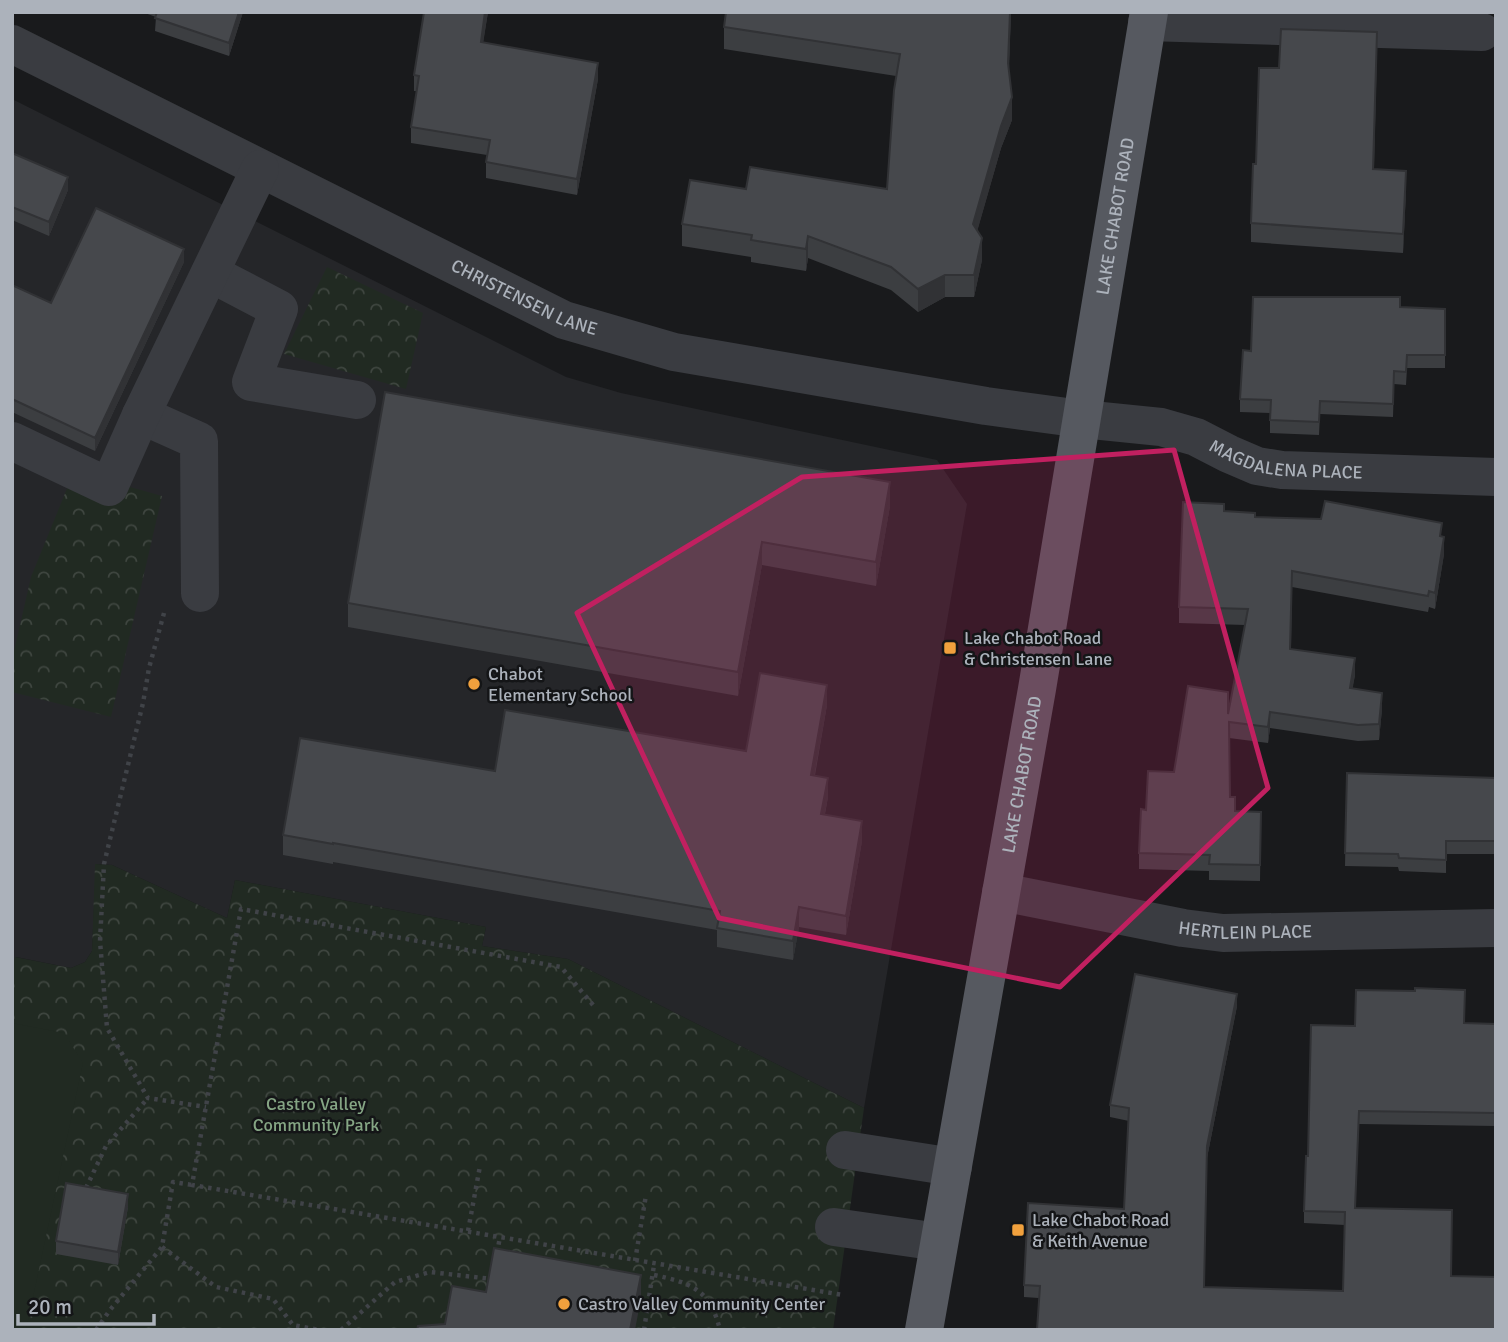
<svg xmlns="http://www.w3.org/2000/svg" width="1508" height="1342" viewBox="0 0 1508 1342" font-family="Signika,sans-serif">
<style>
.built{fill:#252629}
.park{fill:url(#park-crowns)}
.pitch{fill:#212a22}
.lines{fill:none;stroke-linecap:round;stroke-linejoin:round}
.path{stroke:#404348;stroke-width:4.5;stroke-dasharray:3.5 5;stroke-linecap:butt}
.minor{stroke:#3a3c41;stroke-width:38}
.major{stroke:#565960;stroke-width:38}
.wall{fill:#3c3e41}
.shaded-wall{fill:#313235}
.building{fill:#46484c;stroke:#313235;stroke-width:2}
.marked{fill:#c12060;fill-opacity:0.2;stroke:#c12060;stroke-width:5;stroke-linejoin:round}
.poi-dot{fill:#f0a03d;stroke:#141517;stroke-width:2.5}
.labels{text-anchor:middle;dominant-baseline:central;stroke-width:5;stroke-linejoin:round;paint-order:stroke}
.street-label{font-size:18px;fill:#acb2bb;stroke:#141517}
.poi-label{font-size:18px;fill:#acb2bb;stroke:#141517;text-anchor:start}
.park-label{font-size:18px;fill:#85a584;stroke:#141517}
</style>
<defs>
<pattern id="park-crowns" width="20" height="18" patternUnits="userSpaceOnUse" patternTransform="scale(1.75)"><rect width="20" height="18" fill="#212a22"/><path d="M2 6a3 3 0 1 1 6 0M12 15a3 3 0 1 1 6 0" fill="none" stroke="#3f4640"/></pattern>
</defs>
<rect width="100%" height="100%" fill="#191a1c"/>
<!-- built -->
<path class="built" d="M 12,99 L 566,377 L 621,393 L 937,460 L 967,504 L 864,1108 L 568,959 L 482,946 L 486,927 L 235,880 L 227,918 L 112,865 L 96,864 L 92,951 L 85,962 L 71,968 L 16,957 L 12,970 Z"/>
<!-- park -->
<path class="park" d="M 327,267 L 423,313 L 406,389 L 284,354 Z
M 116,483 L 162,496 L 111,717 L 12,692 L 12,660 L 31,577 L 68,486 Z
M 95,864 L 112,865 L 227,918 L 235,880 L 486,927 L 482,946 L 568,959 L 864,1108 L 833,1330 L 12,1330 L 12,970 L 15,957 L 71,968 L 85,962 L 92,951 Z"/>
<!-- pitch -->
<path class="pitch" d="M 12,1023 L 64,1033 L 83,1063 L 26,1330 L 12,1330 Z"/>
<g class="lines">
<!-- path -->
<path class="path" d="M 164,613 L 149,668 L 143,703 L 104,864 L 100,941 L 107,1028 L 148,1098 L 206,1107
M 593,1005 L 561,967 L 241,909 L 192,1185 L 843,1295
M 86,1188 L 106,1146 L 148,1098
M 468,1231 L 480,1166
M 162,1247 L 216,1287 L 273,1299 L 293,1325 L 319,1330
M 497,1253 L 500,1237
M 635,1261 L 646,1195
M 654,1275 C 691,1283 710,1289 720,1330
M 96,1330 L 110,1310 L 162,1247 L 173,1182 L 192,1185
M 341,1330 L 395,1282 L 430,1272 L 492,1279
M 644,1330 L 654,1265"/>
<!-- minor -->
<g class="minor">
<path d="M 1147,22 L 1482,32"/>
<path id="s1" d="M 12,44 L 564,320 L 674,352 L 986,406 L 1082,419 L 1161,427 L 1196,437 L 1229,454 L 1257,466 L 1282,470 L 1496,477"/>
<path d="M 210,273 L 279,309 L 251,382 L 357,400"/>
<path d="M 141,415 L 199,441 L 200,593"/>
<path d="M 12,441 L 109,487 L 141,415 L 260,169"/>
<path id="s2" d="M 1001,892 L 1183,928 L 1223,933 L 1496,928"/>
<path d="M 845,1150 L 953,1167"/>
<path d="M 834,1227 L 939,1242"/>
</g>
<!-- major -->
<path class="major" id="s3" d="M 924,1330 L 1037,689 L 1149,12"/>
</g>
<!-- wall -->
<path class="wall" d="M 142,12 L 243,12 L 229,56 L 155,31 L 156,17 Z
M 424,12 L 488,12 L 483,42 L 598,79 L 577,195 L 486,178 L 486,162 L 487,155 L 411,143 L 411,127 L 417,91 L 414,91 L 414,75 Z
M 1011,12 L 1009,70 L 1012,120 L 1001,148 L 977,231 L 982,260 L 974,297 L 945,297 L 918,312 L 891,290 L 808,258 L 806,271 L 751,262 L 751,257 L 682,246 L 682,224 L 746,189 L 887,189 L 896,76 L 724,49 L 724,27 Z
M 1377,51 L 1374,169 L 1406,190 L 1403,253 L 1251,242 L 1251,223 L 1256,164 L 1279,68 Z
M 12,153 L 68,190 L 49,236 L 12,220 Z
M 184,262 L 95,451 L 12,412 L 12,285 L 51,303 Z
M 1400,307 L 1445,309 L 1445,368 L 1407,368 L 1406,385 L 1394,384 L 1393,417 L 1320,414 L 1319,435 L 1270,433 L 1270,413 L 1240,412 L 1240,399 L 1251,351 Z
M 890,506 L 876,586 L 762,565 L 738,696 L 348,627 L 348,603 Z
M 1224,511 L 1255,517 L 1442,537 L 1444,554 L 1435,609 L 1429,607 L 1428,612 L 1292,587 L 1291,649 L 1355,675 L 1352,689 L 1382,709 L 1379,740 L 1358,741 L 1270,728 L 1268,743 L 1229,738 L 1230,797 L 1235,811 L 1261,812 L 1260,881 L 1209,880 L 1209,871 L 1139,869 L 1139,853 L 1146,810 L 1228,714 L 1245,625 L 1179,623 L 1179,607 Z
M 827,705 L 815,775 L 828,797 L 825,814 L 862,841 L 846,935 L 799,927 L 793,960 L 717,947 L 717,930 L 333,862 L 333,864 L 283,855 L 283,835 L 495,771 L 746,751 Z
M 1347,773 L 1496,778 L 1496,854 L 1446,854 L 1446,873 L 1399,871 L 1398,867 L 1345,866 Z
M 1237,1006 L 1207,1158 L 1204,1287 L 1343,1291 L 1345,1225 L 1304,1223 L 1304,1211 L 1308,1156 L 1355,1026 L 1464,1023 L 1496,1024 L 1496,1126 L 1359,1124 L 1355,1208 L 1451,1276 L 1496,1330 L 1024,1297 L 1024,1285 L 1124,1209 L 1129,1121 L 1110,1117 L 1110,1105 Z
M 128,1207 L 118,1265 L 56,1254 L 56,1241 Z"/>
<!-- shaded-wall -->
<path class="shaded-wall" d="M 239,12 L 243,12 L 229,56 L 229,43 Z
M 485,12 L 488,12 L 481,57 L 481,42 Z
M 1010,12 L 1011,12 L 1008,86 L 1008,63 Z
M 598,63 L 598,79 L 577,195 L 577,179 Z
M 1012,97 L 1012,120 L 1001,148 L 973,246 L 973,224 L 1001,126 Z
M 1406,171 L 1406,190 L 1403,253 L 1403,234 Z
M 68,177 L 68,190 L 49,236 L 49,222 Z
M 808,236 L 808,258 L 806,271 L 806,249 Z
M 982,238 L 982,260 L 974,297 L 974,275 Z
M 184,249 L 184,262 L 95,451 L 95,438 Z
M 945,275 L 945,297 L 918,312 L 918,289 Z
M 890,482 L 890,506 L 876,586 L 876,562 Z
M 1444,537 L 1444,554 L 1435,609 L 1435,593 Z
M 762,542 L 762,565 L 738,696 L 738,672 Z
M 1355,658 L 1355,675 L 1350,704 L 1350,688 Z
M 827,685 L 827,705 L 811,794 L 811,775 Z
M 1382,693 L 1382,709 L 1379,740 L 1379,724 Z
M 1270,712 L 1270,728 L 1268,743 L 1268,727 Z
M 828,778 L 828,797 L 821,833 L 821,814 Z
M 862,821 L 862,841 L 846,935 L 846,916 Z
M 799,907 L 799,927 L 793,960 L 793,941 Z
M 1237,994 L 1237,1006 L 1207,1158 L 1207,1146 Z
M 128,1194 L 128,1207 L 118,1265 L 118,1252 Z
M 641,1275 L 641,1298 L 635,1330 L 630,1330 Z"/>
<!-- building -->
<path class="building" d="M 157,12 L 239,12 L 229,43 L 155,18 Z
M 424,12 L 485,12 L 481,42 L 598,63 L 577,179 L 486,162 L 490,140 L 411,127 L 419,76 L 414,75 Z
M 726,12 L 1010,12 L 1008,63 L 1012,97 L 1001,126 L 973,224 L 982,238 L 974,275 L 945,275 L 918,289 L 891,267 L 808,236 L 806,249 L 751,240 L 752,235 L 682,224 L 690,180 L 746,189 L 750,167 L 887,189 L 894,90 L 900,54 L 724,27 Z
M 1281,29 L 1377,32 L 1373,169 L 1406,171 L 1403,234 L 1251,223 L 1253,164 L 1256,164 L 1259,68 L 1279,68 Z
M 12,153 L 68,177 L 49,222 L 12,207 Z
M 96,208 L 184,249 L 95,438 L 12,399 L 12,285 L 51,303 Z
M 1253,297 L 1400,297 L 1400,307 L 1445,309 L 1445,355 L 1407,355 L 1406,372 L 1394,371 L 1393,404 L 1320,401 L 1319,422 L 1270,420 L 1271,400 L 1240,399 L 1243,350 L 1251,351 Z
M 385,392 L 890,482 L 876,562 L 762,542 L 738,672 L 348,603 Z
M 1325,501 L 1442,523 L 1440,536 L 1444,537 L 1435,593 L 1429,591 L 1428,596 L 1292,571 L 1290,649 L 1355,658 L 1350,688 L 1382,693 L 1379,724 L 1358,725 L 1270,712 L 1268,727 L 1229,722 L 1230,797 L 1235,797 L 1235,811 L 1261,812 L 1260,865 L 1209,864 L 1210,855 L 1139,853 L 1141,809 L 1146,810 L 1148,771 L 1174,772 L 1188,686 L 1228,692 L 1228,714 L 1248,609 L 1179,607 L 1183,502 L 1224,504 L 1224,511 L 1255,513 L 1255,517 L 1321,519 Z
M 760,673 L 827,685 L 811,775 L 828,778 L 821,814 L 862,821 L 846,916 L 799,907 L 793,941 L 717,928 L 720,911 L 333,843 L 333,844 L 283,835 L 300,738 L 495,771 L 505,710 L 746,751 Z
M 1347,773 L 1496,778 L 1496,841 L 1446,841 L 1446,860 L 1399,858 L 1398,854 L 1345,853 Z
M 1135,974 L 1237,994 L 1207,1146 L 1204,1287 L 1343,1291 L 1345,1212 L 1304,1211 L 1306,1156 L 1308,1156 L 1311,1025 L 1355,1026 L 1356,990 L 1415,991 L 1415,988 L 1465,990 L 1464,1023 L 1496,1024 L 1496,1113 L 1359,1111 L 1355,1208 L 1452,1210 L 1451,1276 L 1496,1277 L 1496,1330 L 1037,1330 L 1040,1286 L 1024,1285 L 1028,1203 L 1124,1209 L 1129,1108 L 1110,1105 Z
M 66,1183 L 128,1194 L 118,1252 L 56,1241 Z
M 494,1248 L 641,1275 L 630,1330 L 417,1330 L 418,1326 L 445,1324 L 452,1286 L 486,1292 Z"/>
<!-- marked area -->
<path class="marked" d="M 1174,450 L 1268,788 L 1060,987 L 719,918 L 577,613 L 802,477 Z"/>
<!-- markers -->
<g class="poi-dot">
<rect x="943" y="641" width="14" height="14" rx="3.5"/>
<circle cx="474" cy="684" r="7"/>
<rect x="1011" y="1223" width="14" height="14" rx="3.5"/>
<circle cx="564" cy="1304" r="7"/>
</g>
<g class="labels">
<!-- street labels -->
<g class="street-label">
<text stroke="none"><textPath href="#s3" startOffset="1130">LAKE CHABOT ROAD</textPath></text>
<text stroke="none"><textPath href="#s1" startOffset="572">CHRISTENSEN LANE</textPath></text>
<text stroke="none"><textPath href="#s1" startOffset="1356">MAGDALENA PLACE</textPath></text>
<text stroke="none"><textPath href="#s3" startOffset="564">LAKE CHABOT ROAD</textPath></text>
<text stroke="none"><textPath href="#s2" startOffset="248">HERTLEIN PLACE</textPath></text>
</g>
<!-- poi labels -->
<g class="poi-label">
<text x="964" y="638">Lake Chabot Road<tspan x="964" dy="21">&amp; Christensen Lane</tspan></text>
<text x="488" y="674">Chabot<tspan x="488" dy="21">Elementary School</tspan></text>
<text x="1032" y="1220">Lake Chabot Road<tspan x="1032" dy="21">&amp; Keith Avenue</tspan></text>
<text x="578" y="1304">Castro Valley Community Center</text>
</g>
<!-- park labels -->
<g class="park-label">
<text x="316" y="1104">Castro Valley<tspan x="316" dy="21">Community Park</tspan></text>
</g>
</g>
<!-- border -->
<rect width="1508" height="1342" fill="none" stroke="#acb2bb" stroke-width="28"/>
<!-- scale -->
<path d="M18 1314v10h136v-10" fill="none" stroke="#acb2bb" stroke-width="3.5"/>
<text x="28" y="1314" font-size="21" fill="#acb2bb" stroke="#141517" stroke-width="5" paint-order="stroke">20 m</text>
</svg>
